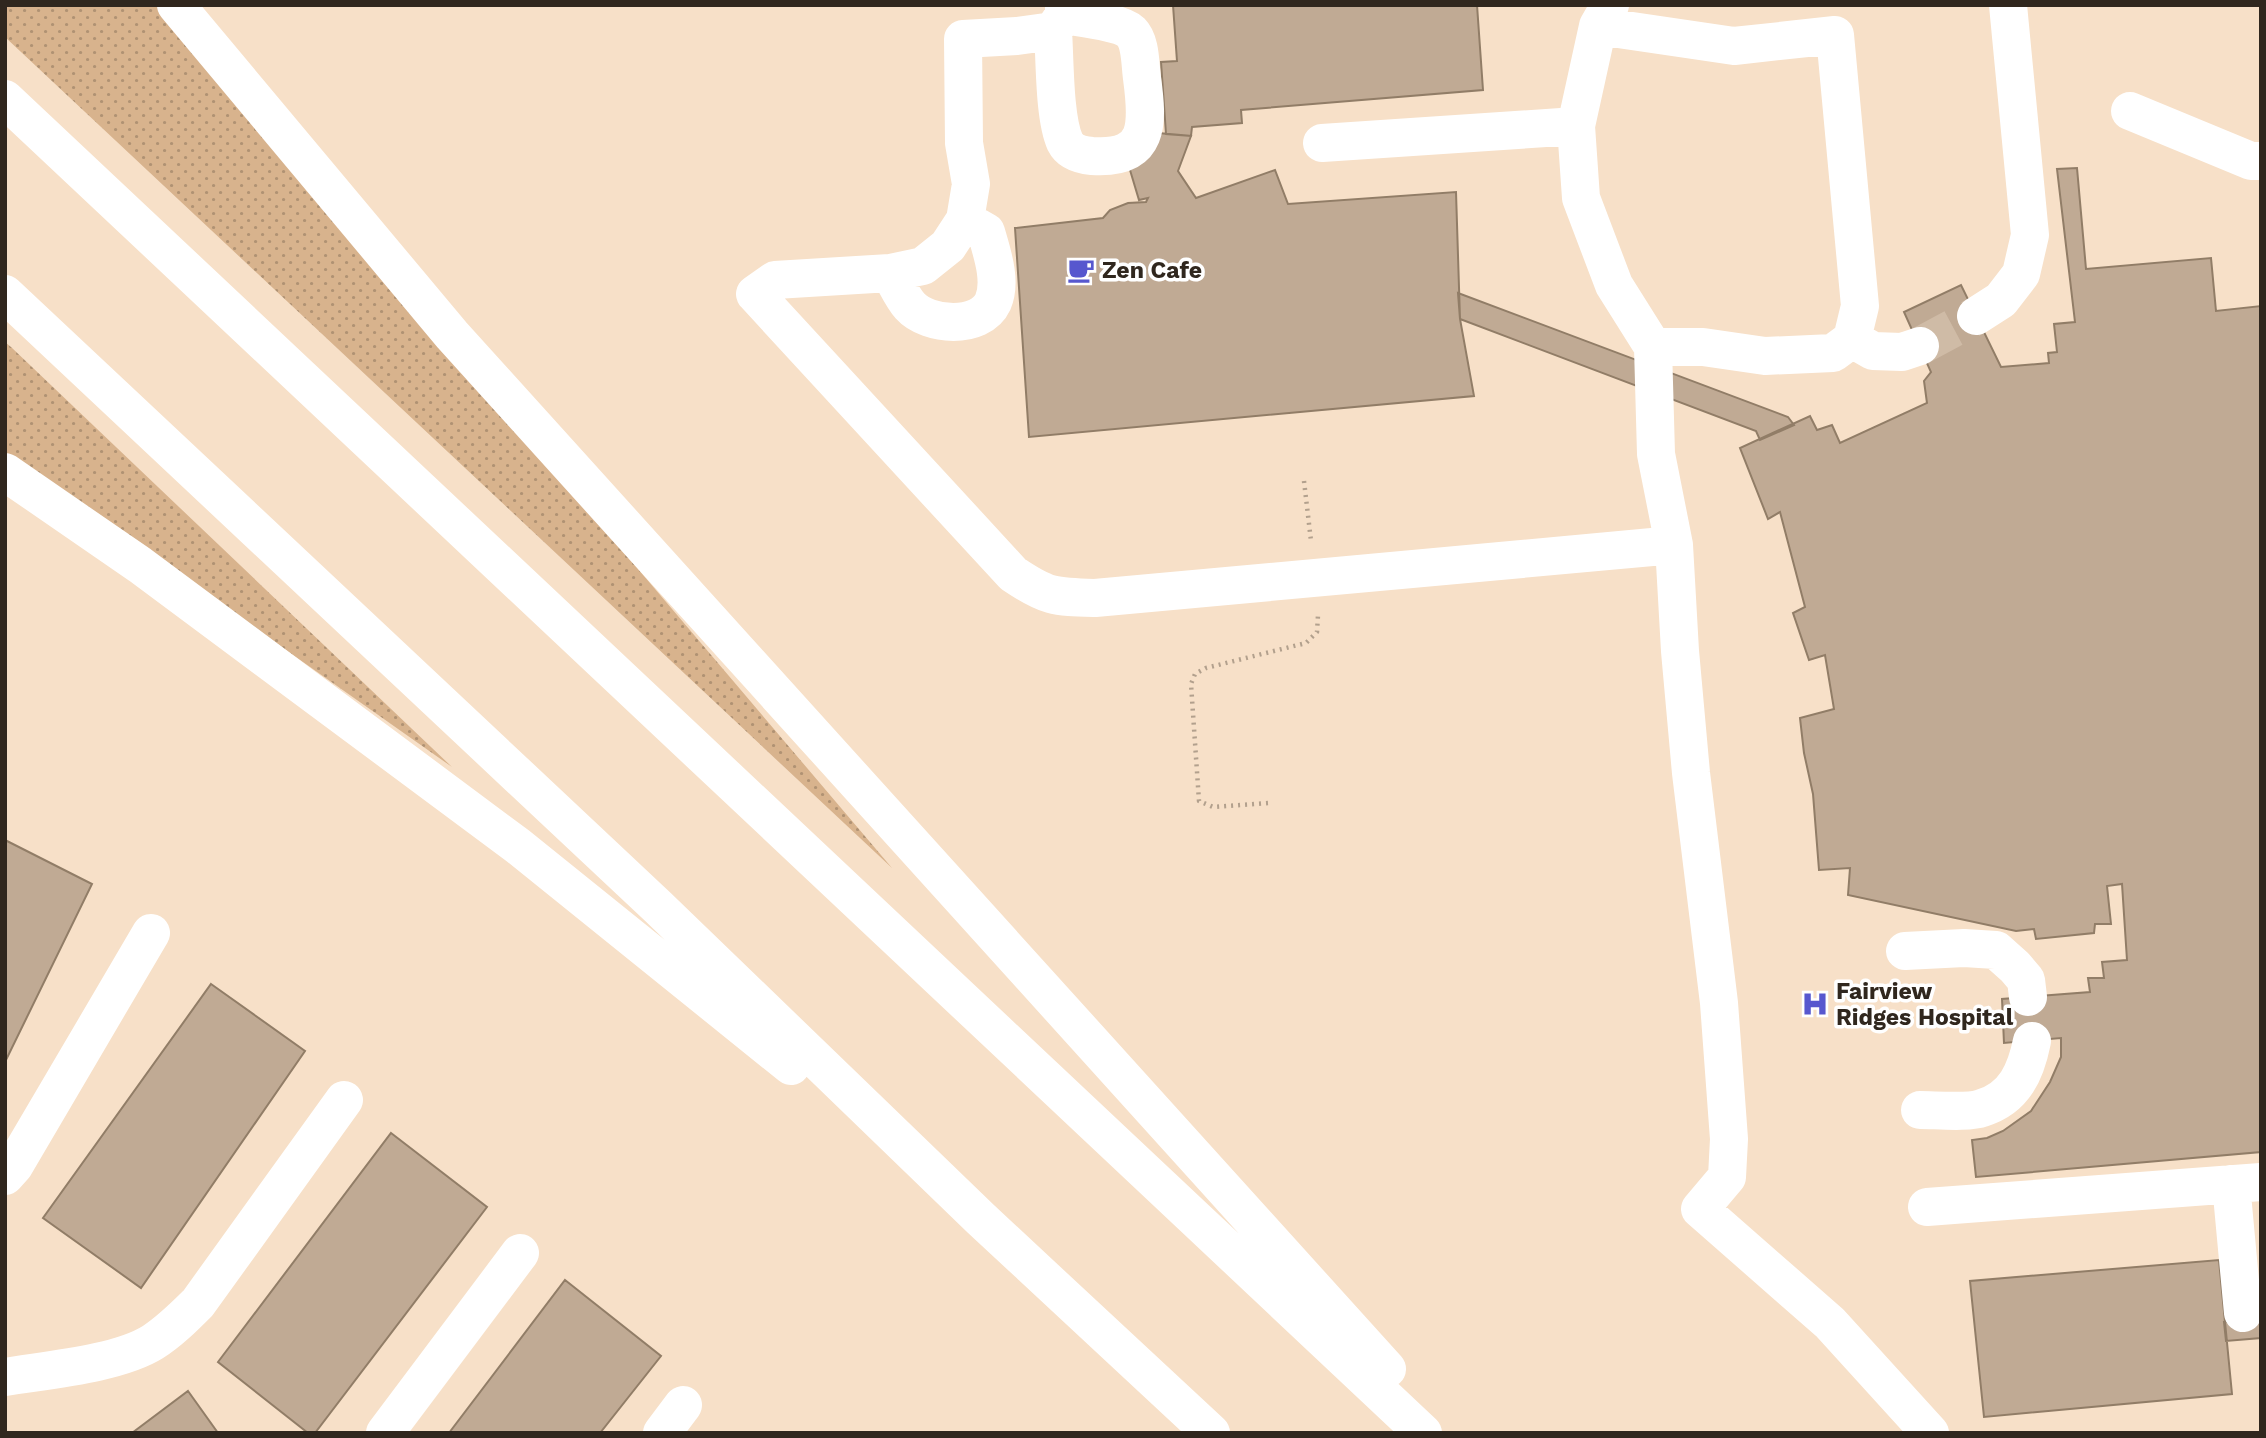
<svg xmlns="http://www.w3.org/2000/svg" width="2266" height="1438" viewBox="0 0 2266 1438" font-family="'Work Sans',sans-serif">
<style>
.grass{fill:url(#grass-dots)}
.building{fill:#c0aa94;stroke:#917d67;stroke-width:2}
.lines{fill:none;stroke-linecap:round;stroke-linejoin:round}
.minor-tunnel{stroke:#cfbba6;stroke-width:38;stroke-dasharray:38 19;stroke-linecap:butt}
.path{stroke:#b2a08d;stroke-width:4.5;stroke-dasharray:2 5;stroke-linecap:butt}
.minor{stroke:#fff;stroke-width:38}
.highway{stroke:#fff;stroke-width:38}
.labels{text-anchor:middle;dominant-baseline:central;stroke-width:7;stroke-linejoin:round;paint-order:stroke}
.poi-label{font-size:23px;font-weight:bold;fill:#30271e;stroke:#fff;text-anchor:start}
</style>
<defs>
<pattern id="grass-dots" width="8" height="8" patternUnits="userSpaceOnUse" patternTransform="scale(1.75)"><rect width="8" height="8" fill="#d8b38d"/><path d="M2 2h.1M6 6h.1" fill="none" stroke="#b09273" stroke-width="1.8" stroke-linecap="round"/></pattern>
</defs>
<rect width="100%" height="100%" fill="#f7e0c8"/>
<!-- grass -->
<path class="grass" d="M 5,5 L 159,5 L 892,868 L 5,37 Z
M 5,342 L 11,347 L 452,767 L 5,452 Z"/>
<!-- building -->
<path class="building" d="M 1173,5 L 1477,5 L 1483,90 L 1241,110 L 1242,123 L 1192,127 L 1191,136 L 1166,134 L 1161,62 L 1177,61 Z
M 1158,133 L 1191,136 L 1178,171 L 1196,198 L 1275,170 L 1288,204 L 1456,192 L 1460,319 L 1474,396 L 1029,437 L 1015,228 L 1103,218 L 1110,210 L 1128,203 L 1146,202 L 1148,198 L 1139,200 L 1130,170 Z
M 2077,168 L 2086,269 L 2211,258 L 2216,311 L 2261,306 L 2261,1152 L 1976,1177 L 1972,1140 L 1987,1138 L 2003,1131 L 2031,1111 L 2050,1082 L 2061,1057 L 2061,1038 L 2004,1043 L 2002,999 L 2090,992 L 2088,978 L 2104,978 L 2102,962 L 2127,960 L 2122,884 L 2107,886 L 2111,924 L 2095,924 L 2094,933 L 2036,939 L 2034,929 L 2016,931 L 1848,895 L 1850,868 L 1819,870 L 1813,794 L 1804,753 L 1800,718 L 1834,709 L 1825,655 L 1809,660 L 1793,613 L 1805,607 L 1780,512 L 1768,519 L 1740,448 L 1810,416 L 1817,430 L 1832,425 L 1840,443 L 1927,403 L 1924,381 L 1931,372 L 1904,312 L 1961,285 L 2001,367 L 2049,363 L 2048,353 L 2057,352 L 2054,324 L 2075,322 L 2057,169 Z
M 1458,293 L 1788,417 L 1794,425 L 1760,440 L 1756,431 L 1460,319 Z
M 5,840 L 92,884 L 5,1062 Z
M 211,984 L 305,1051 L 141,1288 L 43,1218 Z
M 391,1133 L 487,1207 L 315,1433 L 308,1433 L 218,1362 Z
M 2219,1260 L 2232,1394 L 1984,1417 L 1970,1281 Z
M 565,1280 L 661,1356 L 600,1433 L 449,1433 Z
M 2261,1319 L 2261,1338 L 2226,1341 L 2224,1322 Z
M 188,1391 L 218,1433 L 132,1433 Z"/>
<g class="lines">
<!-- minor-tunnel -->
<path class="minor-tunnel" d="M 1920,346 L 1976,316"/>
<!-- path -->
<path class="path" d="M 1304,481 L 1311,541
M 1268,803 L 1213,807 L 1199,801 L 1191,684 L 1195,674 L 1206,668 L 1306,643 L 1317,632 L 1318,615"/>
<!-- minor -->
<path class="minor" d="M 1064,5 L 1064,15 L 1053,31 L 1017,36 L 963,39 L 964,143 L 971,184 L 965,220 L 948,246 L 923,266 L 890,273 L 775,280 L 755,294 L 1013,574 C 1047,597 1054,597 1095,598 L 1674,545
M 1610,5 L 1598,26 L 1576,126 L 1581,198 L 1614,285 L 1653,347 L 1656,454 L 1674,545 L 1680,651 L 1691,773 L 1719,1003 L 1729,1139 L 1727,1177 L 1700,1209 L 1830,1323 L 1930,1433
M 1598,26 L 1734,46 L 1835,35 L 1860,306 L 1852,339 L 1833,353 L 1765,356 L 1703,347 L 1653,347
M 1053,31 C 1055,59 1054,118 1065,142 C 1070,152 1081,155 1092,156 C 1151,160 1148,123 1142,78 C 1140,64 1141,42 1131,32 C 1120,22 1080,18 1064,15
M 2130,111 L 2251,161 L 2261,161
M 1322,143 L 1576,126
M 890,273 C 896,283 902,297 910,306 C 928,326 980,330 993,302 C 1002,281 992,253 986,232 L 965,220
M 1976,316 L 2001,300 L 2021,274 L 2030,235 L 2008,5
M 1852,339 L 1873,351 L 1902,352 L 1920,346
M 1905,951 L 1964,948 L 1996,950 L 2015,967 L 2026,980 L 2028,997
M 1920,1110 C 1936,1110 1969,1113 1982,1108 C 2015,1098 2026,1071 2032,1041
M 5,1176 L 14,1166 L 151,933
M 2231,1184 L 2243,1313
M 1927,1207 L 2261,1182
M 5,1377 C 47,1370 118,1364 153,1342 C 170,1331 184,1317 198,1303 L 344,1100
M 385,1433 L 520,1253
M 662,1433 L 683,1405"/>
<!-- highway -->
<path class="highway" d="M 176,5 L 452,335 L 1387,1369
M 5,99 L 1423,1433
M 5,294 L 658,907 L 981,1219 L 1211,1433
M 5,472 L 140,565 L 518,846 L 791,1066"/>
</g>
<!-- icons -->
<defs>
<symbol id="cafe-bare" viewBox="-9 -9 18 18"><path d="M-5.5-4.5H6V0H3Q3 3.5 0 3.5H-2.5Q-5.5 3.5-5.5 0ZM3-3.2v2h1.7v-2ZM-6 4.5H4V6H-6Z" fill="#5757ce" stroke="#fff" stroke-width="2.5" paint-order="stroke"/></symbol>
<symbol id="hospital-bare" viewBox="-9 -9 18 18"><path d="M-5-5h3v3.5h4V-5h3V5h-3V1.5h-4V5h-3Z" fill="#5757ce" stroke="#fff" stroke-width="2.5" paint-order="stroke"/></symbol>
</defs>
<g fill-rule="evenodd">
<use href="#cafe-bare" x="1062" y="251" width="38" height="38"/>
<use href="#hospital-bare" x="1796" y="985" width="38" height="38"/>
</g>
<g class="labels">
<!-- poi labels -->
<g class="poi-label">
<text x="1102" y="270">Zen Cafe</text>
<text x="1836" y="991">Fairview<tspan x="1836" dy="26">Ridges Hospital</tspan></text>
</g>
</g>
<!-- border -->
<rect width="2266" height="1438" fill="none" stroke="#30271e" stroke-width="14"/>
</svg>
